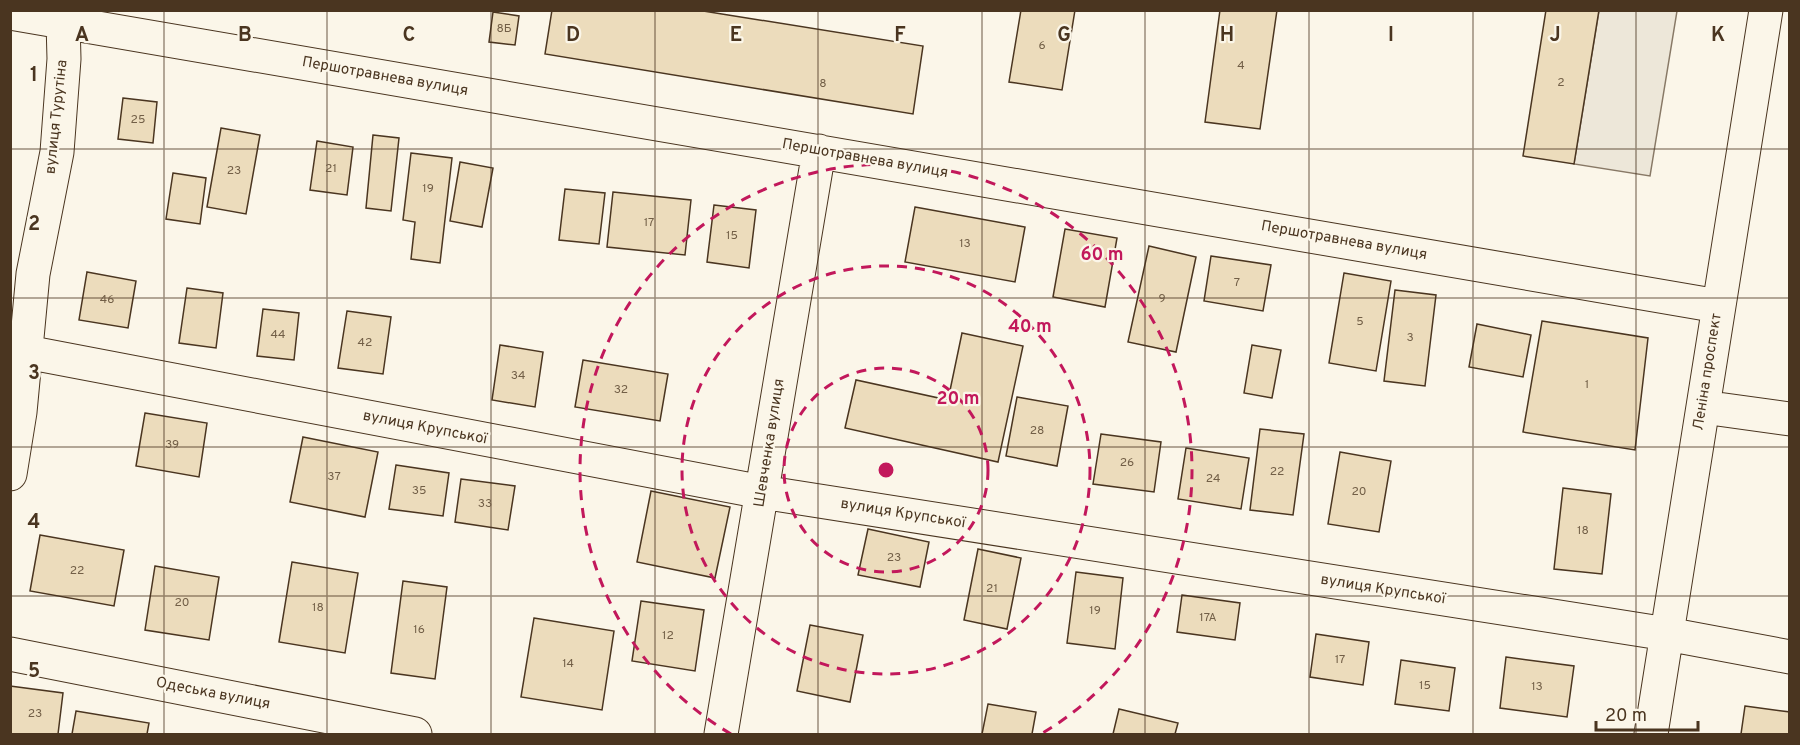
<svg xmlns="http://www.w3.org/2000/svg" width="1800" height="745" viewBox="0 0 1800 745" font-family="Overpass,sans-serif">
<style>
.parking{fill:#ede7d9;stroke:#887966;stroke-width:1.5}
.building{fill:#ecdcbc;stroke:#4a3520;stroke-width:1.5}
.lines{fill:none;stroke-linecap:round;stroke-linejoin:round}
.minor-casing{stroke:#4a3520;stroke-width:35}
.minor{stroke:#fbf6e9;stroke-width:33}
.grid{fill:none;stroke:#4a3520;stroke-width:1.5;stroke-opacity:0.55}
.ring{fill:none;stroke:#c2185b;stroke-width:3;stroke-dasharray:10 8}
.labels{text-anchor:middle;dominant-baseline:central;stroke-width:4.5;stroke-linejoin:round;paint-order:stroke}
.number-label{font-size:12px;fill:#725f47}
.street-label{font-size:15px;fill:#4a3520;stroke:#fbf6e9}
.grid-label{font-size:20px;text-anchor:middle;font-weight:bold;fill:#4a3520;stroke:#fbf6e9;stroke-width:4.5;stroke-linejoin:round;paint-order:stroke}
.centre{fill:#c2185b;stroke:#fbf6e9;stroke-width:3}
.ring-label{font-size:18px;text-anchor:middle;font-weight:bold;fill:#c2185b;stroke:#fbf6e9;stroke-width:4.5;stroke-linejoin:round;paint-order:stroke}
</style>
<rect width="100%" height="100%" fill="#fbf6e9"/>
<!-- parking -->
<path class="parking" d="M 1599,11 L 1677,11 L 1650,176 L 1574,164 Z"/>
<!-- building -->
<path class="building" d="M 552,10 L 697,10 L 923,46 L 913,114 L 545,54 Z
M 1021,10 L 1075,10 L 1062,90 L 1009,82 Z
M 1220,10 L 1277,10 L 1260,129 L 1205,122 Z
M 1546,10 L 1599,10 L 1574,164 L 1523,156 Z
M 493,12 L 519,16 L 515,45 L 489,42 Z
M 123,98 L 157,102 L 153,143 L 118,139 Z
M 221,128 L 260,135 L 246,214 L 207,207 Z
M 373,135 L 399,138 L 391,211 L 366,208 Z
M 317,141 L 353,147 L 347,195 L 310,190 Z
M 411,153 L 452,158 L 440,263 L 411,259 L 415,222 L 403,220 Z
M 460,162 L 493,168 L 482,227 L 450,221 Z
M 173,173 L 206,178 L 200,224 L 166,219 Z
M 565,189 L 605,193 L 599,244 L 559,240 Z
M 613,192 L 691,200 L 685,255 L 607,247 Z
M 714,205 L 756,210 L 749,268 L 707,262 Z
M 915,207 L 1025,227 L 1015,282 L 905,262 Z
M 1065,229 L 1117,238 L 1105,307 L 1053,297 Z
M 1149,246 L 1196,257 L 1176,352 L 1128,342 Z
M 1211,256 L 1271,265 L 1263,311 L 1204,301 Z
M 87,272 L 136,281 L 128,328 L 79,320 Z
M 1344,273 L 1391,281 L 1376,371 L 1329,363 Z
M 187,288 L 223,293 L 216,348 L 179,343 Z
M 1395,290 L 1436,295 L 1425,386 L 1384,381 Z
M 263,309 L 299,313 L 294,360 L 257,356 Z
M 347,311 L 391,317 L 383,374 L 338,368 Z
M 1542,321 L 1648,338 L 1635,450 L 1523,432 Z
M 1477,324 L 1531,335 L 1523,377 L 1469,367 Z
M 962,333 L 1023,346 L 998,462 L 845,428 L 856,380 L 948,400 Z
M 500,345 L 543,352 L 535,407 L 492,400 Z
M 1252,345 L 1281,350 L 1272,398 L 1244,393 Z
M 583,360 L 668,374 L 660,421 L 575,407 Z
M 1017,397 L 1068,406 L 1057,466 L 1006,456 Z
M 145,413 L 207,423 L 199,477 L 136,466 Z
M 1260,429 L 1304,434 L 1293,515 L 1250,510 Z
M 1101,434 L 1161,442 L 1154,492 L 1093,484 Z
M 303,437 L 378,452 L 365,517 L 290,502 Z
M 1186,448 L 1249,458 L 1241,509 L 1178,499 Z
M 1340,452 L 1391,461 L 1379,532 L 1328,524 Z
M 396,465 L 449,473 L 443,516 L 389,509 Z
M 461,479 L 515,486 L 508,530 L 455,522 Z
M 1563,488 L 1611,494 L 1602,574 L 1554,569 Z
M 651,491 L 730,507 L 715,578 L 637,562 Z
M 868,529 L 929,542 L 920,587 L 858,575 Z
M 40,535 L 124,550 L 114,606 L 30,591 Z
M 978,549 L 1021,558 L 1007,629 L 964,620 Z
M 292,562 L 358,573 L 345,653 L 279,642 Z
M 155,566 L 219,577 L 209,640 L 145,630 Z
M 1076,572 L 1123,578 L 1115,649 L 1067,643 Z
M 403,581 L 447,587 L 435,679 L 391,673 Z
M 1182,595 L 1240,603 L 1235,640 L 1177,632 Z
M 641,601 L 704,610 L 695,671 L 632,661 Z
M 534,618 L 614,631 L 602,710 L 521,697 Z
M 810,625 L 863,635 L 850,702 L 797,691 Z
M 1316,634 L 1369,642 L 1363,685 L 1310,677 Z
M 1506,657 L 1574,666 L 1567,717 L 1500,708 Z
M 1401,660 L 1455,668 L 1449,711 L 1395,704 Z
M 10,686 L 63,693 L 58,734 L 10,734 Z
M 988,704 L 1036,712 L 1032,734 L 982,734 Z
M 1745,706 L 1790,712 L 1790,734 L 1741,734 Z
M 1119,709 L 1178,723 L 1175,734 L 1113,734 Z
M 76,711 L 149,723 L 147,734 L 72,734 Z"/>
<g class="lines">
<defs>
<path id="minor" d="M 10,13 L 1718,306
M 21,351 L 762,492 L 1667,634 L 1790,657
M 1703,407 L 1790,419
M 10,474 L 20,412 L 33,274 L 57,152 L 64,59 L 63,22
M 10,654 L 415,734
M 721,734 L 819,151
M 1651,734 L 1766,10"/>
</defs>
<!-- minor casing -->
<use href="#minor" class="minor-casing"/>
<!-- minor -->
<use href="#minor" class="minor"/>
</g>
<!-- grid -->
<path class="grid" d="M 164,10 L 164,734M 327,10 L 327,734M 491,10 L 491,734M 655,10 L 655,734M 818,10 L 818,734M 982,10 L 982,734M 1145,10 L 1145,734M 1309,10 L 1309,734M 1473,10 L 1473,734M 1636,10 L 1636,734M 10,149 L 1790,149M 10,298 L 1790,298M 10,447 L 1790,447M 10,596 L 1790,596"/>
<!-- distance rings -->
<g class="ring">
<circle cx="886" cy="470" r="102"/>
<circle cx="886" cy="470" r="204"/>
<path d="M731 734A306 306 0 1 1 1041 734"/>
</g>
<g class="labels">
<!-- number labels -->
<g class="number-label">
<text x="504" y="29">8Б</text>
<text x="1042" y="46">6</text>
<text x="1241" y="66">4</text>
<text x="1561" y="83">2</text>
<text x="823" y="84">8</text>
<text x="138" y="120">25</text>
<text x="331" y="169">21</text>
<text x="234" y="171">23</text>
<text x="428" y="189">19</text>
<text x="649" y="223">17</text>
<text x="732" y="236">15</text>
<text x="965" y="244">13</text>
<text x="1237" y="283">7</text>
<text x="1162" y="299">9</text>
<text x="107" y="300">46</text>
<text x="1360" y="322">5</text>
<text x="278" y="335">44</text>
<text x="1410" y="338">3</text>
<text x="365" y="343">42</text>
<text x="518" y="376">34</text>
<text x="1587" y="385">1</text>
<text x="621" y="390">32</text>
<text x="1037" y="431">28</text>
<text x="172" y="445">39</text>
<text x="1127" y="463">26</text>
<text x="1277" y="472">22</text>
<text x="334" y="477">37</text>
<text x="1213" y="479">24</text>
<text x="419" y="491">35</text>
<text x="1359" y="492">20</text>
<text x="485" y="504">33</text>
<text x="1583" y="531">18</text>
<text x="894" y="558">23</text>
<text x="77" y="571">22</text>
<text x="992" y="589">21</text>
<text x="182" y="603">20</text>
<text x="318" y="608">18</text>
<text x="1095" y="611">19</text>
<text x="1208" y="618">17А</text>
<text x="419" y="630">16</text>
<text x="668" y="636">12</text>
<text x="1340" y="660">17</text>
<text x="568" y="664">14</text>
<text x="1425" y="686">15</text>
<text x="1537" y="687">13</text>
<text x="35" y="714">23</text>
</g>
<!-- street labels -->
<g class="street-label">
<text transform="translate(385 77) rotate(10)">Першотравнева вулиця</text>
<text transform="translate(57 117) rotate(-84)">вулиця Турутіна</text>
<text transform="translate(865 159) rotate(10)">Першотравнева вулиця</text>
<text transform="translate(1344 241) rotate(10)">Першотравнева вулиця</text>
<text transform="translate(1708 372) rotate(-81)">Леніна проспект</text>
<text transform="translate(425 428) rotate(11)">вулиця Крупської</text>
<text transform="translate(770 443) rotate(-81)">Шевченка вулиця</text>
<text transform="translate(903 514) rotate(9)">вулиця Крупської</text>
<text transform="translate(1383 590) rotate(9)">вулиця Крупської</text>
<text transform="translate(213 694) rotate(11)">Одеська вулиця</text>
</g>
</g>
<g class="grid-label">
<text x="82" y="41">A</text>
<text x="245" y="41">B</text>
<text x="409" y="41">C</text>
<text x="573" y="41">D</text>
<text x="736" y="41">E</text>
<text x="900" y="41">F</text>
<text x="1064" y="41">G</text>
<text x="1227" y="41">H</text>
<text x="1391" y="41">I</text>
<text x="1555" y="41">J</text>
<text x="1718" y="41">K</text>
<text x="34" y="81">1</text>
<text x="34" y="230">2</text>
<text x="34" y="379">3</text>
<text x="34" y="528">4</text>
<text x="34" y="677">5</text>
</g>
<circle cx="886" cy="470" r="9" class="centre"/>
<g class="ring-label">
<text x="1102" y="260">60 m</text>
<text x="1030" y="332">40 m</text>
<text x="958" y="404">20 m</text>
</g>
<!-- border -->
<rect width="1800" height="745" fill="none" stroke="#4a3520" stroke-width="24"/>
<!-- scale -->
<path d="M1596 721v9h102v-9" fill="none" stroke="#4a3520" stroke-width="3"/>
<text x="1605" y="721" font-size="18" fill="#4a3520" stroke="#fbf6e9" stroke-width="4.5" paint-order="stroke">20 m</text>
</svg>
